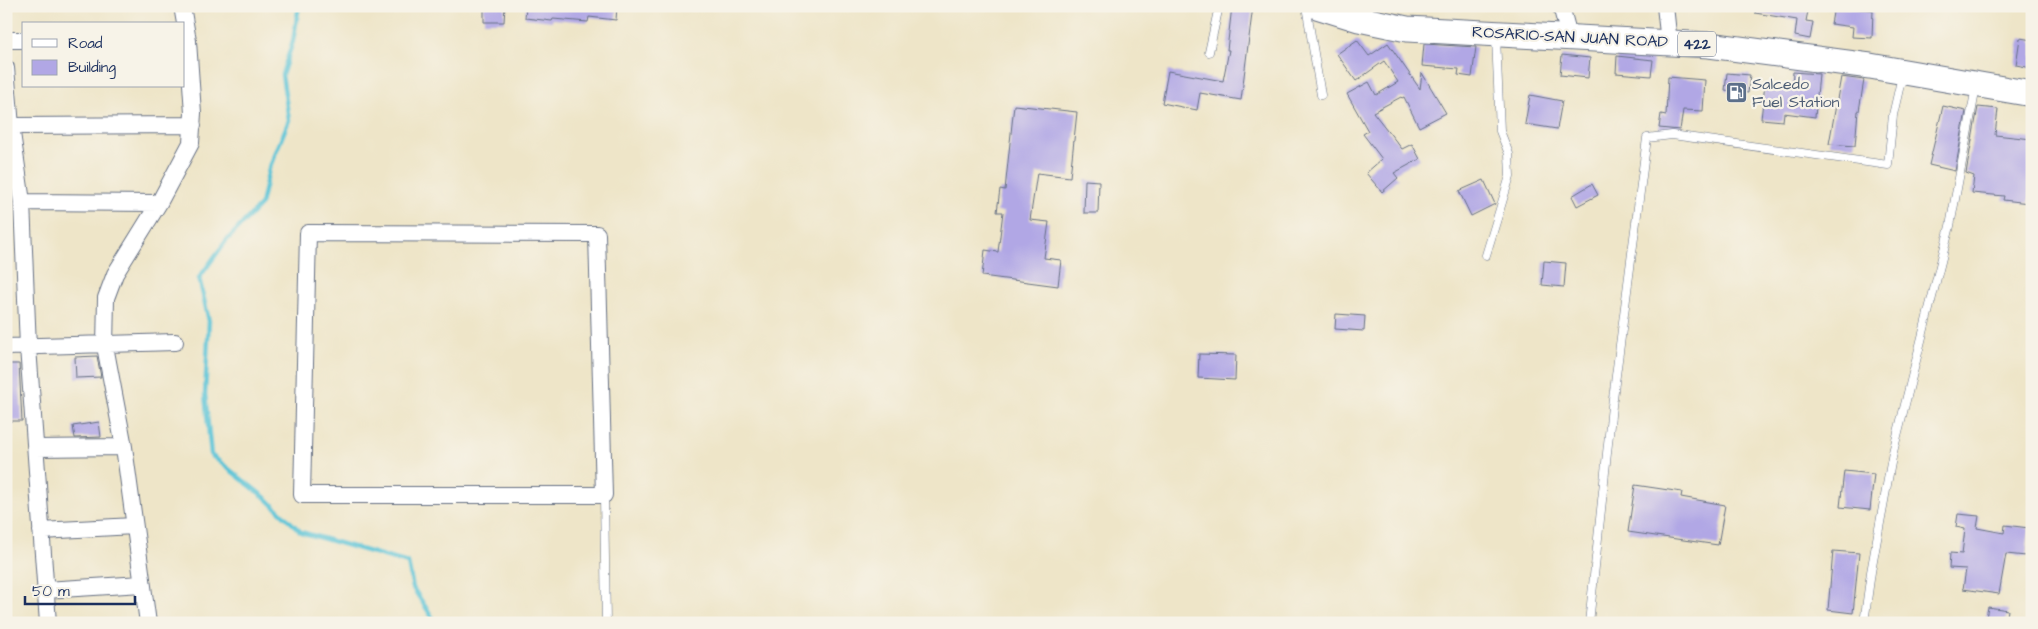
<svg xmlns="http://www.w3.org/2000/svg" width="2038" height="629" viewBox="0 0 2038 629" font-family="'Architects Daughter',sans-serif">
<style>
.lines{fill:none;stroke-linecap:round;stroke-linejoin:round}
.stream{stroke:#5bc4d7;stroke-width:4.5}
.building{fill:#b1a7e5}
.lane-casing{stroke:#656f83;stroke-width:9}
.street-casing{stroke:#656f83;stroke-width:18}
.primary-casing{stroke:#656f83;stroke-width:27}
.lane{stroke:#fff;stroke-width:8}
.street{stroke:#fff;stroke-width:16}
.primary{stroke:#fff;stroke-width:25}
.labels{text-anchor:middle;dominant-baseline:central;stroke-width:4.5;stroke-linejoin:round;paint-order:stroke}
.shield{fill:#f7f3e8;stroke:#5d6a87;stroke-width:1}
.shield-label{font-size:15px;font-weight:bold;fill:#1b2f5e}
.street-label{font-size:16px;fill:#1b2f5e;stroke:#f7f3e8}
.service-label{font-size:16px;fill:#4e5e75;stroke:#f7f3e8;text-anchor:start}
</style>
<rect width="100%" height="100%" fill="#f7f3e8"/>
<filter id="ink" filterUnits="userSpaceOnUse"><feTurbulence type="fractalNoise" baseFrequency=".02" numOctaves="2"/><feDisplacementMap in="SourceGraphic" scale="10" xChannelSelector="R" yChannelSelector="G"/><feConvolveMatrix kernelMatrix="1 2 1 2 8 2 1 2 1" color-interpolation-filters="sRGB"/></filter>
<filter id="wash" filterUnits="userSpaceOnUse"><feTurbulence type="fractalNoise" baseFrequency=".0096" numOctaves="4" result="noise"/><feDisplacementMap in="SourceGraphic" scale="20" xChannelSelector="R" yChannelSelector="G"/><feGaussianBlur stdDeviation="1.12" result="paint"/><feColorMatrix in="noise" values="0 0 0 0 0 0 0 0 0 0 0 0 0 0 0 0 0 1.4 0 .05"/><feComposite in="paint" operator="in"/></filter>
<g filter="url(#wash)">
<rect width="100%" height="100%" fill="#eee5c8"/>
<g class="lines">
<!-- stream -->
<path class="stream" d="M 299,6 L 293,41 L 282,75 L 289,120 L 269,169 L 261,204 L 226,241 L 199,278 L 209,321 L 205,394 L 211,455 L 267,499 L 301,532 L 408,563 L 413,588 L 436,623"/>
</g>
<g id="blocks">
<!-- building -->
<path class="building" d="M 484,6 L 505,6 L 504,22 L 484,22 Z
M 526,6 L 617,6 L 616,20 L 589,17 L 588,22 L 553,19 L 552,21 L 525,18 Z
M 1232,6 L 1253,6 L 1241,100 L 1200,93 L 1197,110 L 1162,103 L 1168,71 L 1223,81 L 1229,50 L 1227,50 Z
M 1756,6 L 1809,6 L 1806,21 L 1813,22 L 1810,39 L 1795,36 L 1797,20 L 1755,13 Z
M 1834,7 L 1873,10 L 1872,38 L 1852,37 L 1853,27 L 1831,24 Z
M 2020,38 L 2032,40 L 2032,68 L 2016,65 Z
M 1357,40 L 1369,56 L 1388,43 L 1420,89 L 1422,73 L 1446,113 L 1419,127 L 1404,97 L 1402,98 L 1401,97 L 1373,112 L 1402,149 L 1412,144 L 1420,159 L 1394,173 L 1398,178 L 1382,192 L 1366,173 L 1382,159 L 1363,134 L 1368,131 L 1347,94 L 1369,82 L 1376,95 L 1398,82 L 1384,61 L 1356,81 L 1337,54 Z
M 1424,44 L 1476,47 L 1472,77 L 1458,75 L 1459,69 L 1422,66 Z
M 1562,55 L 1590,58 L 1588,78 L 1560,75 Z
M 1617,56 L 1653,60 L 1651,76 L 1616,73 Z
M 1793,72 L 1819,74 L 1815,117 L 1784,113 L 1783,121 L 1761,119 L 1765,84 L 1792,87 Z
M 1727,73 L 1750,75 L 1748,93 L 1725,90 Z
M 1668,77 L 1705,80 L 1703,111 L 1683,110 L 1680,130 L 1659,128 L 1661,114 L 1666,115 Z
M 1841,77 L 1864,80 L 1859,111 L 1858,111 L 1855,146 L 1829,144 Z
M 1530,95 L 1562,101 L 1557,129 L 1525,124 Z
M 1014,105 L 1077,112 L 1070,177 L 1037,173 L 1030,220 L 1049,222 L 1044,258 L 1061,260 L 1058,286 L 982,276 L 985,250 L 998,252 L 1003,212 L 997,212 L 1000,189 L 1005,190 Z
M 1943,106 L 1966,111 L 1955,171 L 1929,165 Z
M 1978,107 L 1998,109 L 1995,135 L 2032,139 L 2032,183 L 2029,203 L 2003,200 L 2004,196 L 1972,193 L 1974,176 L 1966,173 Z
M 1085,180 L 1099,181 L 1098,213 L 1084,213 Z
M 1484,180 L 1495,204 L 1471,216 L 1459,191 Z
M 1592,184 L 1598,195 L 1577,206 L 1572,196 Z
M 1544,261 L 1566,263 L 1564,287 L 1542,285 Z
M 1336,314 L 1365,316 L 1364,331 L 1335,329 Z
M 1199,354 L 1236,355 L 1235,380 L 1198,378 Z
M 97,356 L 101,377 L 76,378 L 75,357 Z
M 6,364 L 19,364 L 22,421 L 6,421 Z
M 99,422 L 101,437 L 75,438 L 73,426 Z
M 1844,471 L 1874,474 L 1870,510 L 1840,507 Z
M 1635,485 L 1682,492 L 1681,497 L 1725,505 L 1718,545 L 1628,532 Z
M 1958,514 L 1979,516 L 1977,528 L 2004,533 L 2005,525 L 2029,528 L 2026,556 L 2006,554 L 1999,594 L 1963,589 L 1966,569 L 1949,568 L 1950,553 L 1962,554 L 1965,529 L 1956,527 Z
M 1833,551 L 1859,553 L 1853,613 L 1828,610 Z
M 1988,607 L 2008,610 L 2006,623 L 1985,623 Z"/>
</g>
</g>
<g filter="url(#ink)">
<use href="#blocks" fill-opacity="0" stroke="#656f83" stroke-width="1"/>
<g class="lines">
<defs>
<path id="lane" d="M 1306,6 L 1321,95
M 1209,52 L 1219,6
M 1486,255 L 1510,176 L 1509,154 L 1500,131 L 1496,37
M 604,495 L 606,623
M 1589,623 L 1612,406 L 1647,138 L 1672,135 L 1888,165 L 1893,115 L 1902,76
M 1864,623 L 1871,572 L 1893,452 L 1950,226 L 1976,87"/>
<path id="street" d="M 1561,6 L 1569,36
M 1665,6 L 1669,43
M 6,40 L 24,40
M 6,68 L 11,126 L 22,202 L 28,347 L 48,623
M 11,126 L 193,125
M 22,202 L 159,203
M 308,233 L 597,234 L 604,495 L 302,495 Z
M 6,347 L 175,342
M 36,448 L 124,447
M 41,531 L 134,526
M 45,590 L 142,584
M 148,623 L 124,447 L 105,346 L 106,298 L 115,274 L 159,203 L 191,143 L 193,113 L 188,41 L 182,6"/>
<path id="primary" d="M 1317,6 L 1359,19 L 1407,29 L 1709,45 L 1870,66 L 2032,94"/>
</defs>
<!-- lane casing -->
<use href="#lane" class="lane-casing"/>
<!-- street casing -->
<use href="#street" class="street-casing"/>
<!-- primary casing -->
<use href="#primary" class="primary-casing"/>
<!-- lane -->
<use href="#lane" class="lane"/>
<!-- street -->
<use href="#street" class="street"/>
<!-- primary -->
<use href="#primary" class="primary"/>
</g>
</g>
<!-- icons -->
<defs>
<symbol id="fuel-square" viewBox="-11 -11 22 22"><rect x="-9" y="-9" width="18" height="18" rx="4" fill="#5c6f8a" stroke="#f7f3e8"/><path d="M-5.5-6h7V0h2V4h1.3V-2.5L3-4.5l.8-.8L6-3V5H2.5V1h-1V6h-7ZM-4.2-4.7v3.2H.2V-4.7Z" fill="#fff"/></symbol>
</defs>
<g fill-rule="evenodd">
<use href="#fuel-square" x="1724" y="80" width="25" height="25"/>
</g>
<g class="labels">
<!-- shield labels -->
<rect class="shield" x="1678" y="31.5" width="38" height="25" rx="4"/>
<g class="shield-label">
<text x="1697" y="44">422</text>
</g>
<!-- street labels -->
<g class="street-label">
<text transform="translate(1570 37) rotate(3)">ROSARIO-SAN JUAN ROAD</text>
</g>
<!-- service labels -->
<g class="service-label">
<text x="1752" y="84">Salcedo<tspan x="1752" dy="18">Fuel Station</tspan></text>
</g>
</g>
<!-- margin -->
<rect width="2038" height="629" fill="none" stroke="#f7f3e8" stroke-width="25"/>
<!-- legend -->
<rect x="22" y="22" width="162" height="65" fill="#f7f3e8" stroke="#9fa5b1"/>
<rect x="32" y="39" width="25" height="8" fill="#ffffff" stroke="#9fa5b1"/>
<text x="68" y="48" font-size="15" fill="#1b2f5e">Road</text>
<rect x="32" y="60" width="25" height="15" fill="#b1a7e5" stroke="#9fa5b1"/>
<text x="68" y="72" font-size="15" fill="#1b2f5e">Building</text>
<!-- scale -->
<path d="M25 596v8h110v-8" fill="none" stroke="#1b2f5e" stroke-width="2.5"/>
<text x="32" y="596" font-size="15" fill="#1b2f5e" stroke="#f7f3e8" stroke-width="4" paint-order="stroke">50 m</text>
</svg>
